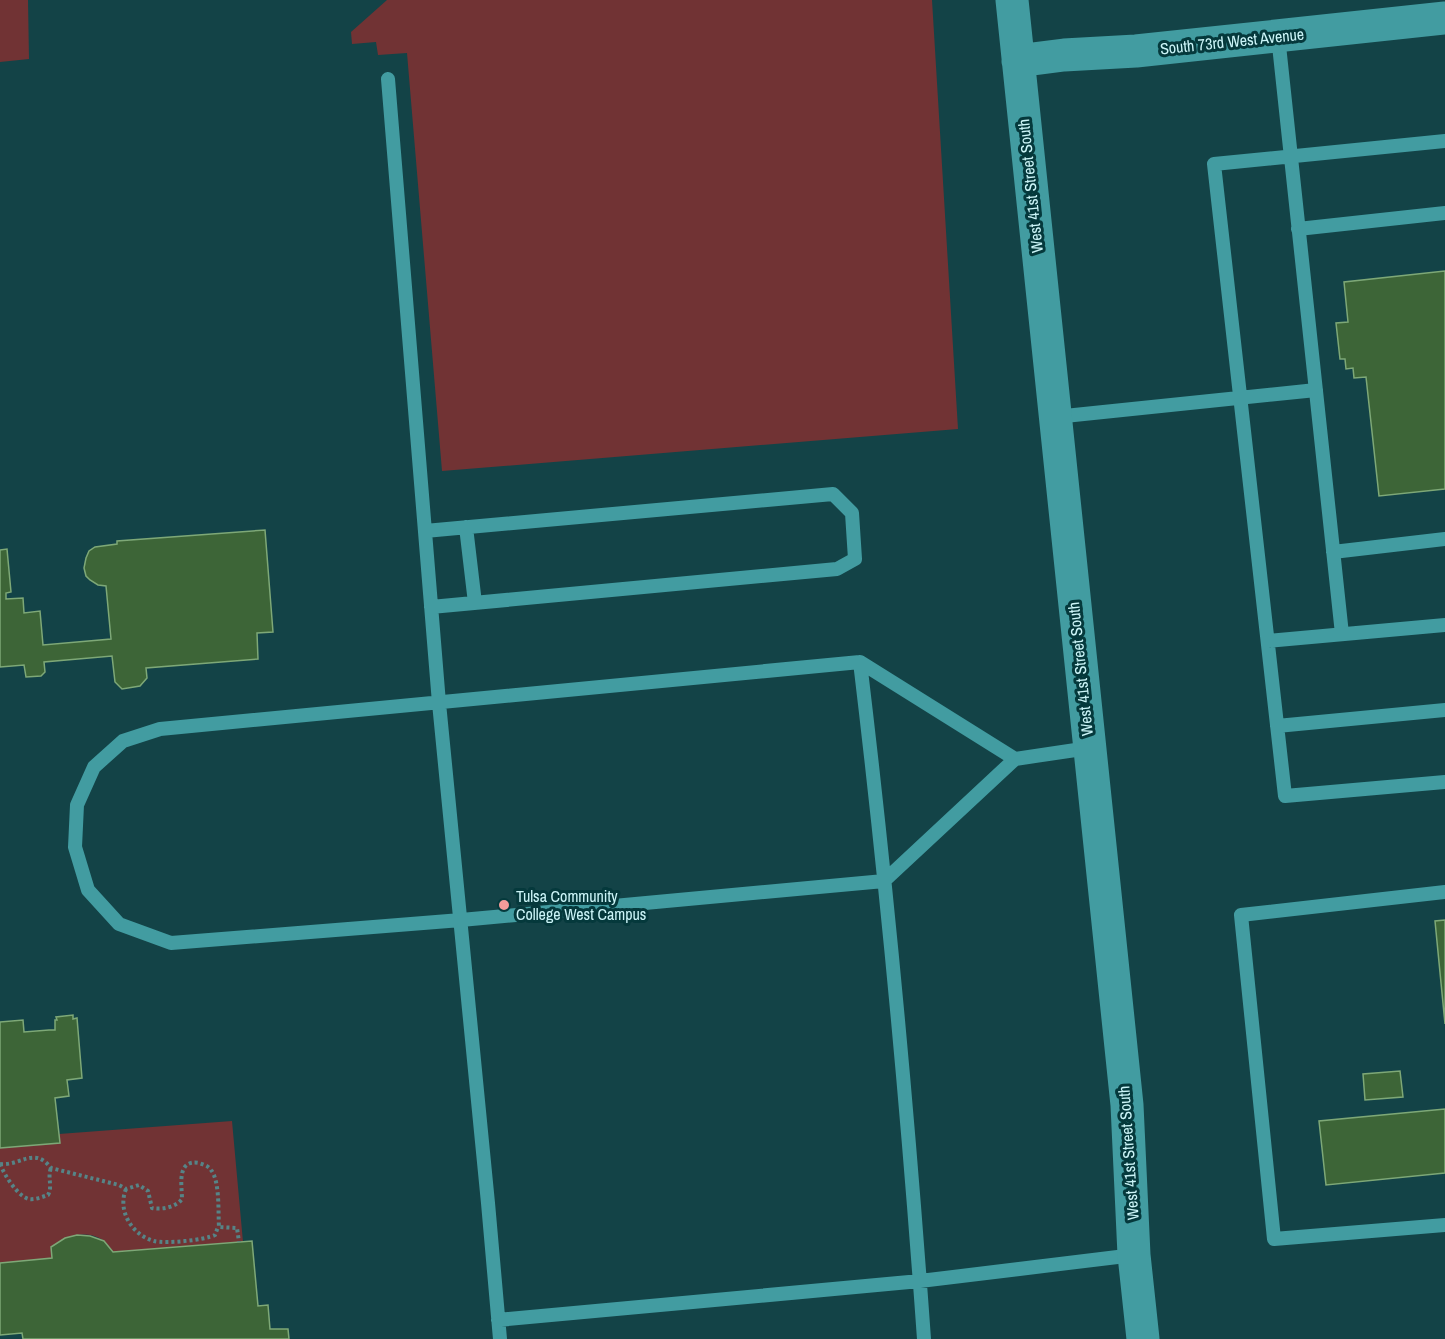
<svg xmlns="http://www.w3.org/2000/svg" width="1445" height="1339" viewBox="0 0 1445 1339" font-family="'Archivo Narrow',sans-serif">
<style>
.green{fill:#713334}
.building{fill:#3d6537;stroke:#7ea877;stroke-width:1.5}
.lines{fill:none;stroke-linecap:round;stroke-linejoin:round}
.path{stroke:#568487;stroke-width:4;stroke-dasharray:3 3;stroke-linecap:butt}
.lane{stroke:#429ca1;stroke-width:14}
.secondary{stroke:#429ca1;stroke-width:33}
.poi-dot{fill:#f59b99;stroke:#05393c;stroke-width:2}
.labels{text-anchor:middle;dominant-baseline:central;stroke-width:6;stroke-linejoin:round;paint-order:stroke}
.street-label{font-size:16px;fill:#ccf5f8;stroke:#05393c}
.poi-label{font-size:16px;fill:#ccf5f8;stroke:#05393c;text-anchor:start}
</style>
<rect width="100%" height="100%" fill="#134347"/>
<!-- green -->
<path class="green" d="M 0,0 L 28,0 L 29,59 L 0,62 Z
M 387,0 L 932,0 L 958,429 L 442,471 L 407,53 L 378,55 L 376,42 L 352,44 L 351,32 Z
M 232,1121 L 243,1242 L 113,1252 C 110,1248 107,1243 103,1240 C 85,1229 67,1236 51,1247 L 52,1258 L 0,1263 L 0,1148 L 59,1143 L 59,1134 Z"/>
<!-- building -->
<path class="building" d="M 1445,271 L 1445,489 L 1379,496 L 1366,377 L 1354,378 L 1353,368 L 1346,369 L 1345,359 L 1340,359 L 1336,323 L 1348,322 L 1344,282 Z
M 265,530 L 273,632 L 257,633 L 258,659 L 146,668 L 147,678 L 140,686 L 122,689 L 115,682 L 112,656 L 44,662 L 45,672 L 41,676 L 26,677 L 24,665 L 0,667 L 0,550 L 7,549 L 11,592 L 6,593 L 6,599 L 23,598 L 24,613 L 40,611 L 43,645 L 111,639 L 106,586 L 98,585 L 90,580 L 86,576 L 84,568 L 86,558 L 89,551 L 95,547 L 117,544 L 117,541 Z
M 1445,920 L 1445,1024 L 1435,921 Z
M 73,1015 L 73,1019 L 77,1018 L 82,1078 L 67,1080 L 69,1096 L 55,1098 L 60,1143 L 0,1148 L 0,1022 L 23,1020 L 24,1032 L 49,1030 L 55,1030 L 55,1020 L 57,1020 L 56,1017 Z
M 1400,1071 L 1403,1097 L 1365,1100 L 1363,1074 Z
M 1445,1109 L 1445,1173 L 1326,1185 L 1319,1121 Z
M 77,1235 L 90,1236 L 104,1241 L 113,1252 L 252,1241 L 258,1306 L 268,1305 L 270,1329 L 288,1329 L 289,1339 L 23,1339 L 22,1333 L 0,1335 L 0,1263 L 52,1258 L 51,1247 L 65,1238 Z"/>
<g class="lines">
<!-- path -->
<path class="path" d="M 0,1164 C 21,1166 34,1146 51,1168 L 119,1185 L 126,1189 L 139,1185 L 148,1191 L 152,1208 C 162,1210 176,1207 182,1199 C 182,1186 176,1159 199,1163 C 202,1164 209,1166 211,1170 C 220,1181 218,1212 219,1227 L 237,1228 L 239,1242
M 0,1164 C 4,1174 17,1196 29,1199 C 35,1200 42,1197 48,1195 C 53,1186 47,1177 51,1168
M 126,1189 C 117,1211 132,1235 154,1241 C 166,1244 205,1240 215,1235 L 218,1227"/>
<!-- lane -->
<path class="lane" d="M 1278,36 L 1342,634
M 388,79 L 439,703 L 488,1203 L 500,1339
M 1445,141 L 1214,164 L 1285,796 L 1445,782
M 1298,229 L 1445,213
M 1055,417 L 1316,390
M 466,527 L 475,603
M 425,531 L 833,494 L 852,513 L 855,559 L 837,569 L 431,607
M 1333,552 L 1445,539
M 1268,641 L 1445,625
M 860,662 C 887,887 908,1113 924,1339
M 1277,726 L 1445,710
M 1015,759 L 860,662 L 160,729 L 123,741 L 94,767 L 77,805 L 75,847 L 88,890 L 119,924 L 171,943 L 461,920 L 884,881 L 1015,759 L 1089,748
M 1445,892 L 1241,915 L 1274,1239 L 1445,1225
M 498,1320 L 920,1281 L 1134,1255"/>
<!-- secondary -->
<path class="secondary" d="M 1012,0 L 1127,1105 L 1134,1255 L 1143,1339
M 1018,61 L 1064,55 L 1136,51 L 1445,18"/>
</g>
<!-- markers -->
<circle class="poi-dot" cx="504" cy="905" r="6"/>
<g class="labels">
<!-- street labels -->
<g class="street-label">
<text transform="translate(1232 41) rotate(-6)">South 73rd West Avenue</text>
<text transform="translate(1030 186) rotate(-96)">West 41st Street South</text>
<text transform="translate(1080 669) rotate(-96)">West 41st Street South</text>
<text transform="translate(1128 1153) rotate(-94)">West 41st Street South</text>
</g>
<!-- poi labels -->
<g class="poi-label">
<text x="516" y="896">Tulsa Community<tspan x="516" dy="18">College West Campus</tspan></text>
</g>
</g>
</svg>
